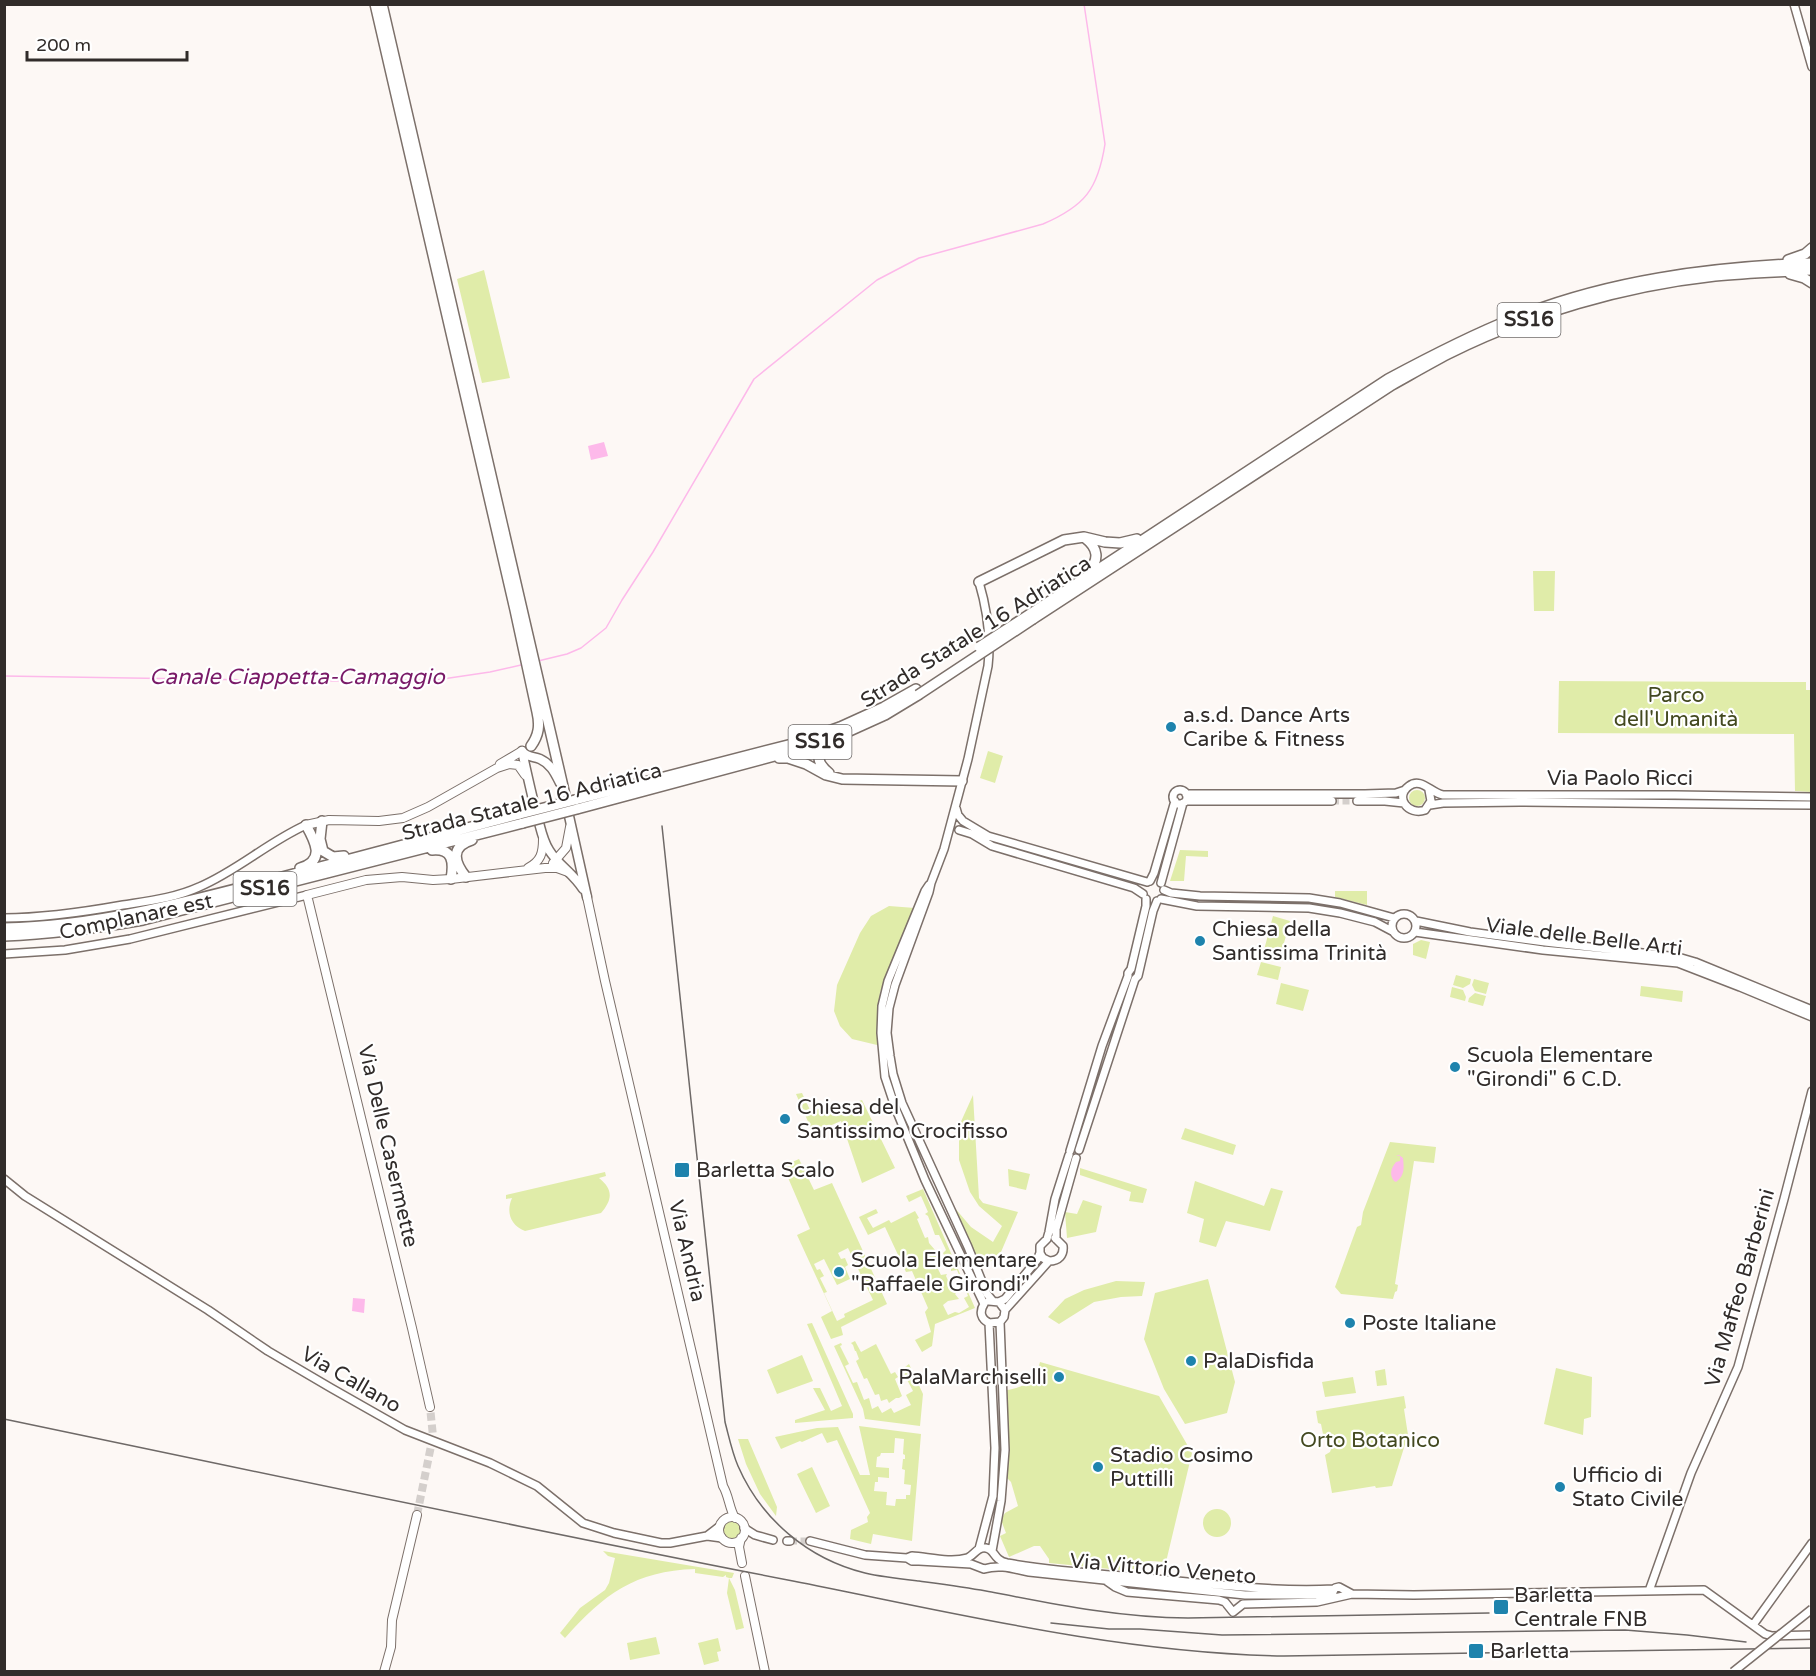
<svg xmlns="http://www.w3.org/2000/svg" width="1816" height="1676" viewBox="0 0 1816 1676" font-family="'Varela Round',sans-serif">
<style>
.green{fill:#e0eca9;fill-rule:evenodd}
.water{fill:#fdb9ea}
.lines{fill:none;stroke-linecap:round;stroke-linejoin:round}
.stream{stroke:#fdb9ea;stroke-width:1.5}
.tertiary-tunnel{stroke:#d4cfcc;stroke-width:7;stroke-dasharray:7 3.5;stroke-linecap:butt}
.secondary-tunnel{stroke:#d4cfcc;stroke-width:8;stroke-dasharray:8 4;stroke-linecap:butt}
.tertiary-casing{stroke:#7c706a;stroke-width:10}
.secondary-casing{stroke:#7c706a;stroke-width:10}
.primary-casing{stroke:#7c706a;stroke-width:11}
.trunk-casing{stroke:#7c706a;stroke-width:12}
.tertiary{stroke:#fff;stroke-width:7}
.secondary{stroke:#fff;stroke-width:8}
.primary{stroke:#fff;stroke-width:8}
.trunk{stroke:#fff;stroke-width:9}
.rail{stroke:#6e6967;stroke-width:1.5}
.tertiary-bridge-casing{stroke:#7c706a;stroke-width:10;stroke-linecap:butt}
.trunk-bridge-casing{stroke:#7c706a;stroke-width:12;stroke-linecap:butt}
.tertiary-bridge{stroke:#fff;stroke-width:7}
.trunk-bridge{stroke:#fff;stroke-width:9}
.poi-dot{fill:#1e83ad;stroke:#fff;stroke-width:2}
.labels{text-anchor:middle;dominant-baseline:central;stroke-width:4.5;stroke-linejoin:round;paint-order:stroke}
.shield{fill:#fff;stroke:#6f6b6a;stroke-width:1.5}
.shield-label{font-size:20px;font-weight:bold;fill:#312c2a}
.street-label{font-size:21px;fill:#312c2a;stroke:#fff}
.park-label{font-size:21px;fill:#434920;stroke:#fff}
.poi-label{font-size:21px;fill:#312c2a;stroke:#fff;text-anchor:start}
.water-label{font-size:22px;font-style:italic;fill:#791a68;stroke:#fff}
</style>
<rect width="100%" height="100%" fill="#fdf8f5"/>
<!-- green -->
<path class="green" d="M 484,270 L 510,378 L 482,383 L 457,279 Z
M 1533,571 L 1555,571 L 1554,611 L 1534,611 Z
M 1559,681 L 1806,682 L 1806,690 L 1811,690 L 1811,792 L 1795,791 L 1794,734 L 1558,733 Z
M 988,751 L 1003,756 L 995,783 L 980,778 Z
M1409 798a8 8 0 1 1 16 0a8 8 0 1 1-16 0Z
M 1180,850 L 1208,851 L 1208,857 L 1186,856 L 1184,881 L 1170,881 Z
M 1335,891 L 1367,891 L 1367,905 L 1335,897 Z
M 889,906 L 915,908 L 899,950 L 880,992 L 877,1045 L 852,1039 L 840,1026 L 834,1011 L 837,985 L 860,933 L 871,916 Z
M 1273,916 L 1290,921 L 1281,954 L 1264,950 Z
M 1421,940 L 1430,942 L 1426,959 L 1413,955 L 1413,944 Z
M 1261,962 L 1281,967 L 1278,980 L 1257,975 Z
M 1456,975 L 1471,979 L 1470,984 L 1463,988 L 1453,985 Z
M 1474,979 L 1489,983 L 1486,994 L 1475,991 L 1472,985 Z
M 1281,983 L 1309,990 L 1303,1011 L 1276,1004 Z
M 1641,986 L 1683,991 L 1682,1002 L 1640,996 Z
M 1452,987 L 1463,990 L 1466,997 L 1465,1001 L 1450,997 Z
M 1475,993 L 1486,996 L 1483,1006 L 1468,1002 L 1469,998 Z
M 802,1093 L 811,1112 L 829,1105 L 833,1110 L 862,1100 L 895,1168 L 862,1183 L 841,1121 L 813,1133 L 796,1094 Z
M 973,1095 L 979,1198 L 983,1203 L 1018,1212 L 1001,1252 L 982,1269 L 954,1207 L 971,1227 L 993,1242 L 1002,1226 L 979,1206 L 970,1192 L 959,1160 L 959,1126 Z
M 1185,1128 L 1236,1145 L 1233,1155 L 1181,1139 Z
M 1390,1142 L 1436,1147 L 1434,1163 L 1414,1161 L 1395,1284 L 1398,1285 L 1397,1291 L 1395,1292 L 1393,1299 L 1341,1294 L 1335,1287 L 1357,1227 L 1361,1225 L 1363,1212 Z
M 799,1159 L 814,1190 L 832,1183 L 887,1304 L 841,1327 L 843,1335 L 831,1339 L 821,1317 L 832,1311 L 797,1235 L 810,1229 L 783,1166 ZM 848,1248 L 873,1300 L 844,1314 L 845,1317 L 837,1321 L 824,1293 L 827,1292 L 820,1278 L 824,1276 L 820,1269 L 817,1270 L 814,1264 L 824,1259 L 837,1285 L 850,1279 L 845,1267 L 848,1265 L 845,1258 L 841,1259 L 838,1253 Z
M 1080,1168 L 1147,1189 L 1143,1203 L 1129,1201 L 1131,1192 L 1080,1175 Z
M 1008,1169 L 1030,1174 L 1026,1190 L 1009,1186 Z
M 605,1172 L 606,1176 L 599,1178 C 614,1190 612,1200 601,1213 L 525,1231 C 510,1225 506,1212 512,1198 L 506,1199 L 506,1195 Z
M 1195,1181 L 1264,1206 L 1271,1188 L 1283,1191 L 1270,1231 L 1226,1221 L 1216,1247 L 1199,1242 L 1204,1219 L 1187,1213 Z
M 923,1189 L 975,1308 L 935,1324 L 932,1346 L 922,1352 L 915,1340 L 931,1332 L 925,1312 L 928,1308 L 912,1271 L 906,1272 L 885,1227 L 868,1235 L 859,1217 L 876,1209 L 878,1213 L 867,1218 L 873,1228 L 889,1220 L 891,1223 L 915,1211 L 919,1218 L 917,1219 L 925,1238 L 928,1237 L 929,1243 L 935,1250 L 933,1251 L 937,1256 L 933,1259 L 941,1275 L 947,1274 L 946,1276 L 953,1291 L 958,1290 L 959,1291 L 955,1294 L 959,1299 L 948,1301 L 943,1305 L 948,1315 L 955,1312 L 959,1313 L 969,1307 L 964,1298 L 968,1296 L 957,1270 L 951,1271 L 951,1268 L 943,1253 L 946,1250 L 939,1235 L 935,1235 L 928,1216 L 925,1214 L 928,1212 L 921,1196 L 909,1202 L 906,1196 Z
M 1083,1200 L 1102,1206 L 1096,1232 L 1067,1238 L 1065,1212 L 1077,1214 Z
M 1208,1279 L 1235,1382 L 1227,1413 L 1185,1424 L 1164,1389 L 1144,1339 L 1155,1293 Z
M 1116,1281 L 1145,1282 L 1142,1296 L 1121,1297 L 1094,1302 L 1059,1324 L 1048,1317 L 1065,1299 L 1084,1290 Z
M 812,1323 L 853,1414 L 853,1418 L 795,1423 L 795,1420 L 825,1410 L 813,1388 L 820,1388 L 831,1411 L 842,1406 L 807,1324 Z
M 855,1341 L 861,1352 L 876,1344 L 891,1374 L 895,1372 L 898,1377 L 895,1379 L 902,1396 L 899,1398 L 896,1398 L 889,1403 L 887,1399 L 881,1401 L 879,1394 L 875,1395 L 867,1378 L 864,1379 L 856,1361 L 859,1359 L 856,1351 L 855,1351 L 853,1345 L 851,1343 Z
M 841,1343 L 842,1345 L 840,1346 L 849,1364 L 845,1366 L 853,1383 L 857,1382 L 864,1400 L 869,1398 L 872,1409 L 878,1406 L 882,1413 L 891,1408 L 894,1413 L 911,1405 L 906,1395 L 913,1391 L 904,1374 L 908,1372 L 905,1367 L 909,1364 L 923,1394 L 920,1426 L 865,1419 L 863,1409 L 834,1346 Z
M 802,1355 L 813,1381 L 777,1394 L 767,1370 Z
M 1040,1362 L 1159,1396 L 1192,1453 L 1166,1562 L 1150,1561 L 1131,1571 L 1049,1563 L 1049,1559 L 1040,1546 L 1034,1546 L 1009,1557 L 1000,1536 L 1006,1533 L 1001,1520 L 1005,1513 L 1018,1506 L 1011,1482 L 1007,1478 L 1008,1436 L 1006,1390 C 1024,1388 1036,1380 1040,1362 Z
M 1556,1368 L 1592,1377 L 1591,1417 L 1584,1419 L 1583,1435 L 1544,1424 Z
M 1385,1369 L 1387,1385 L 1377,1386 L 1375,1371 Z
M 1353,1377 L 1356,1393 L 1325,1397 L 1322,1382 Z
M 1404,1396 L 1406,1408 L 1404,1409 L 1408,1435 L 1392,1486 L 1376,1488 L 1375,1486 L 1332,1493 L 1325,1455 L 1330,1452 L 1332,1446 L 1334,1446 L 1333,1440 L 1329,1435 L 1323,1434 L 1321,1424 L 1318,1423 L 1316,1411 Z
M 859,1426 L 921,1434 L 912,1541 L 873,1534 L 871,1544 L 850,1539 L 851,1530 L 868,1522 L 867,1517 L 870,1513 L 837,1440 L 827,1443 L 822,1433 L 802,1442 L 800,1441 L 781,1449 L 775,1437 L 817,1428 L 838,1427 L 860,1475 L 870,1475 ZM 895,1438 L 904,1439 L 903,1454 L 905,1455 L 905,1459 L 903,1459 L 902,1469 L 905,1470 L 904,1484 L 911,1485 L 910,1495 L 906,1495 L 906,1499 L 896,1499 L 895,1506 L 886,1505 L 887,1492 L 874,1491 L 875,1482 L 878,1482 L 878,1477 L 889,1478 L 889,1468 L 876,1467 L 877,1457 L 880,1456 L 881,1453 L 894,1453 Z
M 738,1439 L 748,1439 L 777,1507 L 776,1516 L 760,1494 L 746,1464 Z
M 812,1467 L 830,1506 L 816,1513 L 797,1474 Z
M1203 1523a14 14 0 1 1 28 0a14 14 0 1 1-28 0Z
M723 1530a9 9 0 1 1 18 0a9 9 0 1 1-18 0Z
M 603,1551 L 734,1573 L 732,1578 L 729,1578 L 735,1590 L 744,1628 L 736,1630 L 727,1593 L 729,1578 L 726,1577 L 726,1575 L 723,1577 L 695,1573 L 695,1569 C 635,1571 604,1594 565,1638 L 560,1633 L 580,1608 L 605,1590 L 609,1583 L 615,1558 L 608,1556 Z
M 656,1637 L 660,1654 L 630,1660 L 627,1643 Z
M 718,1638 L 721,1651 L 717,1652 L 719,1661 L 704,1665 L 698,1643 Z"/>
<!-- water -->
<path class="water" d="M 604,442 L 608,456 L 591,460 L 588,446 Z
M 1399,1155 L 1403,1158 C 1404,1168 1405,1175 1396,1182 L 1394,1181 C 1389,1174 1391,1168 1396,1162 L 1400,1161 L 1400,1156 L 1396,1156 Z
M 353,1298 L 365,1299 L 364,1313 L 352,1311 Z"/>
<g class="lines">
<!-- stream -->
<path class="stream" d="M 538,661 L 567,654 L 581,648 L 606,628 L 622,600 L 653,552 L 754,379 L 877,280 L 919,258 L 1043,224 C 1085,206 1098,189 1105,144 L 1084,4
M 4,676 L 324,681 L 436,680 L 490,672 L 521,665"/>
<!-- tertiary-tunnel -->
<path class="tertiary-tunnel" d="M 1332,801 L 1357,801
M 790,1541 L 810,1541"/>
<!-- secondary-tunnel -->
<path class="secondary-tunnel" d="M 417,1515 L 433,1436 L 430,1407"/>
<defs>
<path id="tertiary" d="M 1794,4 L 1812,67
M 979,582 C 987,609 991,638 988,666 L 968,759 L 944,849 L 931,883 L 929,892 L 895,985 L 889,1008 L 887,1033 L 890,1056 L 893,1074 L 902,1103 L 968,1247 L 987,1294 L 992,1300
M 1429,790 L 1431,801 L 1425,810 C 1408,816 1394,797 1409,786 C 1421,777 1431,793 1443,795 L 1675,795 L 1812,797
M1173 797a7 7 0 1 1 14 0a7 7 0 1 1-14 0Z
M 1186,794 L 1365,794 L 1396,793 L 1405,790
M 1186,801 L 1332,801
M 1357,801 L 1385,801 L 1404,803
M 1430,805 L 1443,803 L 1520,802 L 1812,805
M 956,808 L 958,815 L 963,821 L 988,836 L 1147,882
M 959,830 L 972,834 L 992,846 L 1134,888 L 1143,894
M 1150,881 L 1154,873 L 1175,801
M 1161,883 L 1183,803
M 929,885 L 925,891 L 888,981 L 882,1006 L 881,1033 L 885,1077 L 895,1107 L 925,1180 L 984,1304 C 979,1312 981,1319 989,1323 L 1000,1322
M 1164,890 L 1171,893 L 1200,896 L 1309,898 L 1340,903 L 1394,918
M 1161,899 L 1197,906 L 1309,908 L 1340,913 L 1375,922 L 1392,931
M1392 926a12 12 0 1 1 24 0a12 12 0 1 1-24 0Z
M 4,918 C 44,918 84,912 123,905 C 148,901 175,898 199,887 C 237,871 268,842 306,825
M 1416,921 L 1470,932 L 1545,942 L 1678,957 L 1695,962 L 1812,1010
M 1415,932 L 1543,950 L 1678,963 L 1740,987 L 1812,1017
M 4,954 L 65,950 L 130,939 L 307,895
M 1079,1150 L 1135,979 L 1138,976 L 1153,911 L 1157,901
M 1070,1151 L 1102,1046 L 1128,976 L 1128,973 L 1131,969 L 1146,906 L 1146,899
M 4,1179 L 25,1196 L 208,1310 L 268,1351 L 331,1388 L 405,1430 L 490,1463 L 537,1486 L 583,1523 L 614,1533 L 661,1543 L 670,1543 L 707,1536 L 722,1538
M 1056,1239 L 1056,1229 L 1076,1158
M 1040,1253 L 1043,1258 L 1049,1261 C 1059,1261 1064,1255 1063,1246 L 1055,1238
M 989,1301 L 999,1302 L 1005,1310 L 1004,1317 L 1000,1322 L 1005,1450 L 1001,1501 L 992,1551
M 999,1302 L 1005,1299 L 1037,1260 L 1040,1253 L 1040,1246 L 1047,1239 L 1049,1232 L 1055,1199 L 1069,1155
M 1005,1310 L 1049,1261
M 744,1528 L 755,1535 L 773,1540
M 707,1536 L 720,1526
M 787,1541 L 790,1541
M 810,1541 L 865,1555 L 907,1558 L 912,1561 L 919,1561 L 971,1564 L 984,1569 C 1000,1564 1014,1569 1029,1572 L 1245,1595 L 1333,1595
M 979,1549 L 993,1496 L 995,1448 L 989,1323
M 907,1558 L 912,1556 C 928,1557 951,1563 967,1558 C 974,1556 977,1546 986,1548 C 995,1549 993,1560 1007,1563 C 1053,1571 1100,1574 1147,1578 C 1209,1584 1272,1592 1334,1589
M 1105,1580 L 1115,1587 L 1127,1592 L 1219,1600 L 1225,1602 L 1233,1612 L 1243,1604 L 1317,1602 L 1352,1594 L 1414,1595 L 1704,1590 L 1765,1634 L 1772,1636 L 1812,1635
M 1649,1591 L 1691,1473 L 1738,1367 L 1784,1199 L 1812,1091
M 1333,1592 L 1335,1588 L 1339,1587 L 1352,1594
M 1753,1625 L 1812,1543"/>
<path id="secondary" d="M 500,764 L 522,751
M 306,825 L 329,820 L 379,821 L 403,818 L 428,807 L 497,768 L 509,764 L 518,765 L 525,775
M 553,863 L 566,848 L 570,827
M 528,868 C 541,861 543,853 543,839
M 587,897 L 605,981 L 723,1486 C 729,1496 729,1508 735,1518
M 430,1407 L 412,1328 L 307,895 L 366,880 L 402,877 L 433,880 L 451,879 L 545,868 L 557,868 L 568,872
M719 1530a13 13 0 1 1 26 0a13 13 0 1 1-26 0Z
M 741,1538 L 739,1547 L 742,1563
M 745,1576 L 765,1672
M 384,1672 L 391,1647 L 392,1620 L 417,1515"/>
<path id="primary" d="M 522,751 C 528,758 533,756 540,759 C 551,764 555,773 560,783
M 522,751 C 527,774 532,797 538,819 C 541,830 543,841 549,850 C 558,865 574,874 583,889
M 567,807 L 587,897"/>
<path id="trunk" d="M 375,4 L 515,610 L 537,712 C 540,725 539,735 531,746
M 382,4 L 565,795
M 1788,260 L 1805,254 L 1812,248
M 1790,274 L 1804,278 L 1812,283
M 1085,538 C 1098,548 1100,560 1088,571
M 979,582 L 1064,540 L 1084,537 L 1105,542 L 1120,543 L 1137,539
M 1030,614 L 1388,379 C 1429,357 1469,336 1512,319 C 1607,280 1710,267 1812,263
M 1033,619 L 1392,385 C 1410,375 1429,364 1448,354 C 1530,313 1624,286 1715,276 C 1747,273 1780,272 1812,270
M 779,758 L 788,758 L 806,764 L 826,775 L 842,779 L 962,781
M 829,773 C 811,758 820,751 835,740
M 575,800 L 792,744 L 840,727 L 884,707 L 916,689
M 577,809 L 793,751 L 843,734 L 885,715 L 918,695
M 322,821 L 320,839 L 323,851 L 333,857 L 344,856
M 432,850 C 453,848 454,862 451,879
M 300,868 C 326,861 315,841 306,825
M 466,877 C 455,863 449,847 472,840
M 4,928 C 100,926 190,901 282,877 C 361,856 441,835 520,814
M 4,936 C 51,934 97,928 143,920 L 523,823"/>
</defs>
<!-- tertiary casing -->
<use href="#tertiary" class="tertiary-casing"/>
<!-- secondary casing -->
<use href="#secondary" class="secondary-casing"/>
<!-- primary casing -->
<use href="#primary" class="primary-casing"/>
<!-- trunk casing -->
<use href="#trunk" class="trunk-casing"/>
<!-- tertiary -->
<use href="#tertiary" class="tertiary"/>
<!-- secondary -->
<use href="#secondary" class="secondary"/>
<!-- primary -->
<use href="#primary" class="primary"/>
<!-- trunk -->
<use href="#trunk" class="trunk"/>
<!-- rail -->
<path class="rail" d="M 662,826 L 725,1422 C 729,1437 732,1452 738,1466 C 761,1519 808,1559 865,1573 C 882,1577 901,1579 919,1581 C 941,1584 964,1587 986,1591 C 1053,1604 1120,1618 1188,1618 L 1489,1613
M 4,1419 C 267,1474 530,1530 793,1581 C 955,1613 1118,1653 1284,1656 L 1812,1648
M 1051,1623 L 1109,1629 L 1140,1629 L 1222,1635 L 1625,1630 L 1687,1635 L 1746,1642"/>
<defs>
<path id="tertiary-bridge" d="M 1733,1672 L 1812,1609"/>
<path id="trunk-bridge" d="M 979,647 L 1030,614
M 918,695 L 1033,619
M 520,814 L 575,800
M 523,823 L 577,809"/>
</defs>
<!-- tertiary-bridge casing -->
<use href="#tertiary-bridge" class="tertiary-bridge-casing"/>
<!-- trunk-bridge casing -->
<use href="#trunk-bridge" class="trunk-bridge-casing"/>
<!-- tertiary-bridge -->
<use href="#tertiary-bridge" class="tertiary-bridge"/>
<!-- trunk-bridge -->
<use href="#trunk-bridge" class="trunk-bridge"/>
</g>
<!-- markers -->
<g class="poi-dot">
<circle cx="1171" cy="727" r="6"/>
<circle cx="1200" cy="941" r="6"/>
<circle cx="1455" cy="1067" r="6"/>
<circle cx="785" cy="1119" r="6"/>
<rect x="674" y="1162" width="16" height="16" rx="3"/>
<circle cx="839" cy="1272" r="6"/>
<circle cx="1350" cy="1323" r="6"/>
<circle cx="1191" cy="1361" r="6"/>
<circle cx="1059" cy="1377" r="6"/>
<circle cx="1098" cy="1467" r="6"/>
<circle cx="1560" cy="1487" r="6"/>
<rect x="1493" y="1599" width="16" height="16" rx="3"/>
<rect x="1468" y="1643" width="16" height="16" rx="3"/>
</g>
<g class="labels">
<!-- shield labels -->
<g class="shield">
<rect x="1497.5" y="303" width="63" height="34" rx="4.5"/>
<rect x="788.5" y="725" width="63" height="34" rx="4.5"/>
<rect x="233.5" y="872" width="63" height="34" rx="4.5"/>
</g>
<g class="shield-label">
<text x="1529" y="320">SS16</text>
<text x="820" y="742">SS16</text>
<text x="265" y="889">SS16</text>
</g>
<!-- street labels -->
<g class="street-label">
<text transform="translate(976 632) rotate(-32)">Strada Statale 16 Adriatica</text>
<text x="1620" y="778">Via Paolo Ricci</text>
<text transform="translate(532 802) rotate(-14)">Strada Statale 16 Adriatica</text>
<text transform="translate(136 917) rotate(-12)">Complanare est</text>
<text transform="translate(1584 937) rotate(7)">Viale delle Belle Arti</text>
<text transform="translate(388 1146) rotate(77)">Via Delle Casermette</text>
<text transform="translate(687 1251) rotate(77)">Via Andria</text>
<text transform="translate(1740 1288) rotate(-74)">Via Maffeo Barberini</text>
<text transform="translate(351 1380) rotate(30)">Via Callano</text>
<text transform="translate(1163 1569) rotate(5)">Via Vittorio Veneto</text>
</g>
<!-- park labels -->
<g class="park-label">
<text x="1676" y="695">Parco<tspan x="1676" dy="24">dell'Umanità</tspan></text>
<text x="1370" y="1440">Orto Botanico</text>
</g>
<!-- poi labels -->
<g class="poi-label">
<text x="1183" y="715">a.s.d. Dance Arts<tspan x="1183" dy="24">Caribe &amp; Fitness</tspan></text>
<text x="1212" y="929">Chiesa della<tspan x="1212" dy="24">Santissima Trinità</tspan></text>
<text x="1467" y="1055">Scuola Elementare<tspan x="1467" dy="24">"Girondi" 6 C.D.</tspan></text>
<text x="797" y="1107">Chiesa del<tspan x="797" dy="24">Santissimo Crocifisso</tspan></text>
<text x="696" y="1170">Barletta Scalo</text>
<text x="851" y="1260">Scuola Elementare<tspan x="851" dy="24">"Raffaele Girondi"</tspan></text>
<text x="1362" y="1323">Poste Italiane</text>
<text x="1203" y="1361">PalaDisfida</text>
<text x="1047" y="1377" text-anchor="end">PalaMarchiselli</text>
<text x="1110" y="1455">Stadio Cosimo<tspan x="1110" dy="24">Puttilli</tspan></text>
<text x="1572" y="1475">Ufficio di<tspan x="1572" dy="24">Stato Civile</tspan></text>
<text x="1514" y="1595">Barletta<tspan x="1514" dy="24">Centrale FNB</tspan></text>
<text x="1490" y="1651">Barletta</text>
</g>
<!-- water labels -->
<g class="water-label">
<text x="297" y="677">Canale Ciappetta-Camaggio</text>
</g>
</g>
<!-- border -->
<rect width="1816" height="1676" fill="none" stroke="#312c2a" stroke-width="12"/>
<!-- scale -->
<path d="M27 51v9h160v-9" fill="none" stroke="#312c2a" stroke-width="3"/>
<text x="36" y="51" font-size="18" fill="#312c2a" stroke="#ffffff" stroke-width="4.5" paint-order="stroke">200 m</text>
</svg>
